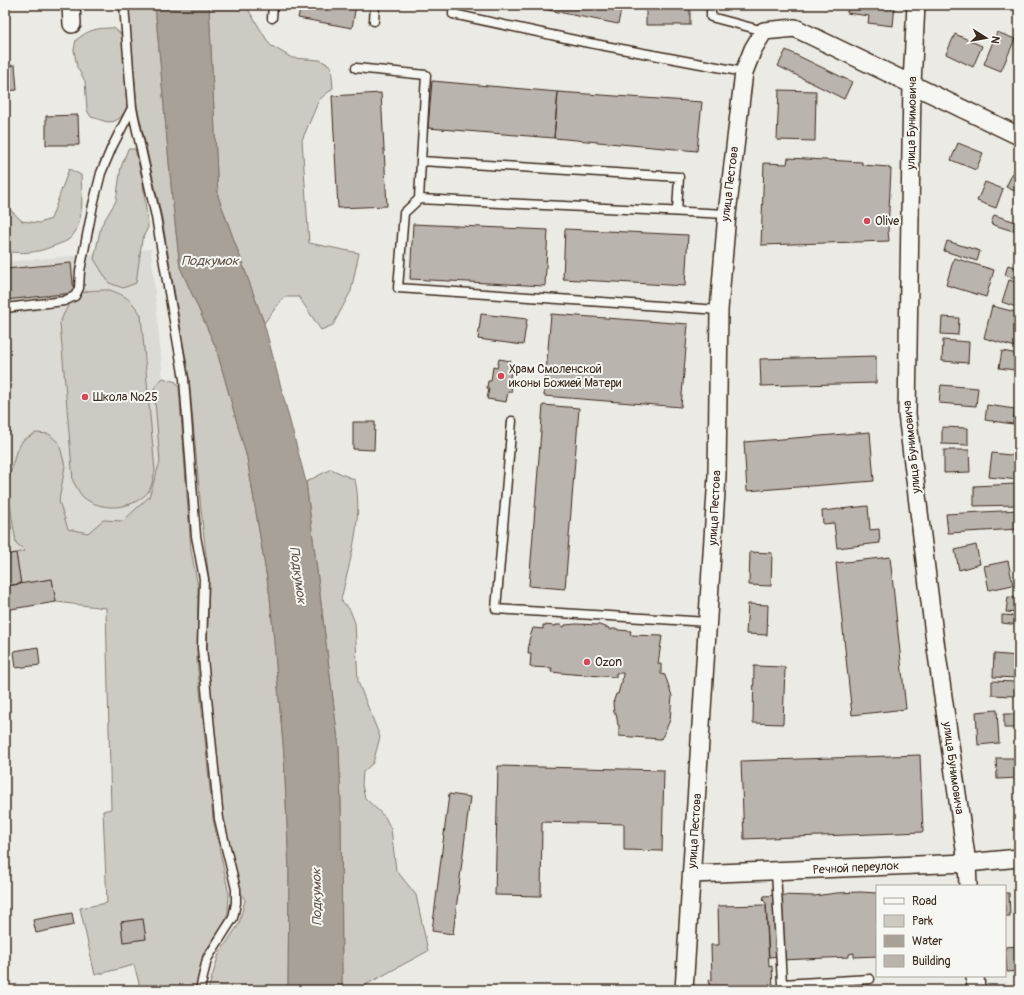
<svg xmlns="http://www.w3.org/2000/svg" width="1024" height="995" viewBox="0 0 1024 995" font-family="Pangolin,sans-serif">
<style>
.built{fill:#dcdad4}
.green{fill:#cdcac4;stroke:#847a71;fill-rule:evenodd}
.water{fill:#a8a198;stroke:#7c7167}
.building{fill:#bab4ae;stroke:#3b2a1e}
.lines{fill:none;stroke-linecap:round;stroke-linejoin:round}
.lane-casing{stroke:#3b2a1e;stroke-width:11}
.street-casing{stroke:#3b2a1e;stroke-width:20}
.lane{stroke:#f6f6f2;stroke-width:8}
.street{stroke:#f6f6f2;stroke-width:17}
.poi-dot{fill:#d1495b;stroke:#f6f6f2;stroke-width:1.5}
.labels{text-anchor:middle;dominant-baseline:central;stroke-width:4;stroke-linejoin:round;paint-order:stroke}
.street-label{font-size:12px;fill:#3b2a1e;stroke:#f6f6f2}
.poi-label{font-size:12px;fill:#3b2a1e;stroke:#f6f6f2;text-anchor:start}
.water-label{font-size:13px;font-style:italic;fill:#615449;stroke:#f6f6f2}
</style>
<rect width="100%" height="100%" fill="#ebeae5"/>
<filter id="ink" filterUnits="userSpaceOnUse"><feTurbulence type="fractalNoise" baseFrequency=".025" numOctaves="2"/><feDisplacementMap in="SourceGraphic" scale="8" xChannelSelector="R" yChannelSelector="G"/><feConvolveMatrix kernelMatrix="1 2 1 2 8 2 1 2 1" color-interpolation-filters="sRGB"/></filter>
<g filter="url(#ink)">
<!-- built -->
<path class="built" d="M 151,249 L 177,532 L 5,555 L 5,262 Z"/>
<!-- green -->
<path class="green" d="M 128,5 L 155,5 L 172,196 L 180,267 L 216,348 L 247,458 L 270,597 L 284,755 L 289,871 L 288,990 L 208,990 L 219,954 L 239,924 L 245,900 L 237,885 L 223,818 L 207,656 L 209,580 L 202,520 L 189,378 L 162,218 L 137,106 Z
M 209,5 L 250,5 L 249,11 L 270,45 L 292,58 L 320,60 L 331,66 L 333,88 L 319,100 L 302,140 L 309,243 L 359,253 L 351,291 L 333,325 L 321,330 L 299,297 L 284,297 L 264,323 L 218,196 Z
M 114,28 L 121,34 L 125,42 L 128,100 C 127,110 121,122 109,122 C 104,122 97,118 91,117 L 87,110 L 85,81 L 77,67 L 74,50 L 76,40 C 90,29 97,28 114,28 Z
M 128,149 L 135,149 L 143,183 L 148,227 L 142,240 L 136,283 L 123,288 L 109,283 L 94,259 L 101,226 L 116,201 L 121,167 Z
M 69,169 L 81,175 C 82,193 85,228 68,240 C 63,243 56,245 51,247 C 37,253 20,254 5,251 L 5,205 L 22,221 L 39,223 L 51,219 Z
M 110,290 C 127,296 132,301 141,315 L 155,471 C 153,477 152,487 148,492 C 133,510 101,512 83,497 C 79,493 76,486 73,481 L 60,323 C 65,310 72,295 88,291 C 95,290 103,290 110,290 Z
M 163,378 L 176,382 L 179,388 L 191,550 L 198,587 L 197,661 L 213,819 L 229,894 L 228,912 L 224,925 L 203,954 L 196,990 L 141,990 L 134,965 L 95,975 L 80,908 L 107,903 L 103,811 L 111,809 L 106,608 L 56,602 L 52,579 L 21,584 L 16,553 L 25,551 L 16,543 L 7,486 L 16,452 L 23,440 L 36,433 L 49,434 L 59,443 L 65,466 L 59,501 L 68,529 L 88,533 L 103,520 L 123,521 L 149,497 L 160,462 L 154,388 ZM 143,919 L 146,939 L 123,942 L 121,922 Z
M 331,469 L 355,480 C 364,518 349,563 341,600 L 350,610 L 355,623 L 358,682 L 380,737 L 373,763 L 363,772 L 362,785 L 365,798 L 385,817 L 391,829 L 396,870 L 416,895 L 428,951 L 358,989 L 357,990 L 342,990 L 341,803 L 339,748 L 306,482 Z"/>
<!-- water -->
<path class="water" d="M 155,5 L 209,5 L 218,196 L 264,323 L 306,482 L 339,748 L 341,803 L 342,990 L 288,990 L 289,871 L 284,755 L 270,597 L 247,458 L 216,348 L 180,267 L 172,196 Z"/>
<!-- building -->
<path class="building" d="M 301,5 L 356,5 L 352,28 L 298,18 Z
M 523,5 L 622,5 L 618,24 Z
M 646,5 L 690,5 L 690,25 L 646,25 Z
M 846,5 L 895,5 L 893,26 L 868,23 L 869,16 L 847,13 L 848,5 Z
M 997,32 L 1015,39 L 1001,71 L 984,64 Z
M 955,34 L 982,46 L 973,67 L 946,54 Z
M 786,50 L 852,82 L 844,99 L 778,66 Z
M 15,65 L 17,90 L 5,91 L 5,66 Z
M 432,81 L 558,92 L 554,138 L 428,128 Z
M 779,90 L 816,91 L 815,141 L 777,140 Z
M 558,92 L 702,102 L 697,151 L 554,138 Z
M 381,93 L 387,206 L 338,208 L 332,96 Z
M 78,115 L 79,145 L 46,145 L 46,116 Z
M 958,143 L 983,153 L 976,170 L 951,160 Z
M 788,158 L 862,162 L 862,165 L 889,167 L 889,169 L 891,169 L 888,231 L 889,241 L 761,245 L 764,163 L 787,164 Z
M 1014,170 L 1019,173 L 1019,193 L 1006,187 Z
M 985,182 L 1003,189 L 996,208 L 977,201 Z
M 994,215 L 1016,222 L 1013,231 L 991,224 Z
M 413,224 L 548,230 L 545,286 L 410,279 Z
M 565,229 L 688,235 L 685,286 L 563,279 Z
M 947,241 L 980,251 L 977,261 L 944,251 Z
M 954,258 L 994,270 L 986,297 L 946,285 Z
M 71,263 L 74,293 L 5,300 L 5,269 Z
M 1008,265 L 1019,269 L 1019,280 L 1005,275 Z
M 1009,280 L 1019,283 L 1019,308 L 1002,302 Z
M 992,306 L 1019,313 L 1019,348 L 984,338 Z
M 481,314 L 527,319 L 523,345 L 478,339 Z
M 551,314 L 688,324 L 681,407 L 544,396 Z
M 942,317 L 959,318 L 958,335 L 941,334 Z
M 943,340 L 969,342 L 968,363 L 942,361 Z
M 1002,351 L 1018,354 L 1015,370 L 999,368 Z
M 876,356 L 876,383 L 761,386 L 760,359 Z
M 499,359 L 511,361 L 509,371 L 511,371 L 509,384 L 512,385 L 511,392 L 508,392 L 506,402 L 487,399 L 489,389 L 487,388 L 488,381 L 491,381 L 493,367 L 497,368 Z
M 941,385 L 978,388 L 976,406 L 939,403 Z
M 543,405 L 579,408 L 565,589 L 529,586 Z
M 987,405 L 1015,409 L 1013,424 L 985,420 Z
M 1015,409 L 1019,409 L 1019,425 L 1013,424 Z
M 353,422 L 375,422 L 374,450 L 353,449 Z
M 942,427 L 968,428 L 968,445 L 942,444 Z
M 870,432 L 874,481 L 747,491 L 744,442 Z
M 944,450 L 969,450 L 970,472 L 944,473 Z
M 992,453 L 1019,456 L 1019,480 L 989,477 Z
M 5,475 L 11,529 L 5,529 Z
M 1016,484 L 1017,505 L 974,506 L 974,486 Z
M 868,506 L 870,530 L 879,529 L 880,543 L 837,548 L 834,523 L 823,524 L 822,511 Z
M 1019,510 L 1019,529 L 948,533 L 946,514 Z
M 976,545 L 980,564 L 959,570 L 955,550 Z
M 750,552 L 772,553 L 771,586 L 749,585 Z
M 16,553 L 21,584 L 5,586 L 5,555 Z
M 890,557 L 906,709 L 852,715 L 836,563 Z
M 1008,561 L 1013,585 L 989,590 L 984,566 Z
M 52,579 L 56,602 L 5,610 L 5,586 Z
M 1008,597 L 1019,598 L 1019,613 L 1006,612 Z
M 748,604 L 768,605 L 767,635 L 746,634 Z
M 1002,615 L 1019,616 L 1019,625 L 1002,623 Z
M 576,624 L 599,625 L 609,628 L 609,630 L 611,630 L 612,629 L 618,629 L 618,630 L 631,631 L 630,635 L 662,636 L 658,664 L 661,664 L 661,674 L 665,675 L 665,677 L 666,678 L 672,696 L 670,720 L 662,738 L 660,739 L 619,736 L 619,725 L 618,725 L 616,713 L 614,713 L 613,703 L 616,694 L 618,694 L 621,683 L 622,683 L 623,673 L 616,673 L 616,677 L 572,674 L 551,672 L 552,668 L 530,667 L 531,654 L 528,654 L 529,640 L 533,628 L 543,629 L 543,625 L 556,626 L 556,625 L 562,625 L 562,627 L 564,627 L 565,625 Z
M 38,647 L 40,665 L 16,668 L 14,651 Z
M 994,654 L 1019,656 L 1019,678 L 993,677 Z
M 754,666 L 785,667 L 783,724 L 753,723 Z
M 992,681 L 1016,682 L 1015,696 L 992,695 Z
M 997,710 L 999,743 L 978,745 L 976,712 Z
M 1004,714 L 1019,714 L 1019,728 L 1004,728 Z
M 920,755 L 923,832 L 744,839 L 741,761 Z
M 996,758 L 1019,758 L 1019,778 L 997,779 Z
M 498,766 L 664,770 L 662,851 L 624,850 L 624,824 L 542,822 L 541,896 L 495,895 Z
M 449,794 L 470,797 L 453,934 L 432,931 Z
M 860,892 L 877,893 L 877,956 L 854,957 L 854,953 L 849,954 L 849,957 L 782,960 L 782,956 L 769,957 L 766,903 L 763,900 L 764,896 L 778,895 L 814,896 L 837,893 Z
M 1005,893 L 1009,893 L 1010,916 L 1005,916 Z
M 766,905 L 769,967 L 772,966 L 773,990 L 710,990 L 709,979 L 712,980 L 711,945 L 719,945 L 718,906 Z
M 72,913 L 74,925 L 36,933 L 33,920 Z
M 143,919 L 146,939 L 123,942 L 121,922 Z
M 1019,946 L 1019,971 L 1007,972 L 1005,947 Z
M 82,985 L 83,990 L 60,990 Z"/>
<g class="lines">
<defs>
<path id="lane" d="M 124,5 L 132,108 L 156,217 L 184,379 L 196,536 L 204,579 L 202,648 L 219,819 L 236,889 L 236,903 L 233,918 L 207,959 L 200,990
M 454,5 L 453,14 L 584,42 L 744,72
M 711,5 L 711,17 L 764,31
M 272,18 L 273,5
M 374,21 L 375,5
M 356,68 L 426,75 L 421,161
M 419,199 L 421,161 L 679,177 L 677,211
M 5,308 L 64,301 L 75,296 L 79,288 L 80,271 L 93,205 L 101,173 L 112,147 L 132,108
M 719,310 L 398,288 L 404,213 L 419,199 L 727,214
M 512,421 L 496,609 L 708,622
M 776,871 L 782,984 L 870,979"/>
<path id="street" d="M 71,5 L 72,24
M 916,5 L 912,83 L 907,414 L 934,634 L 967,863 L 968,886
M 692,874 L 967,863 L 1019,858
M 975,976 L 976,990
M 684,990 L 717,476 L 719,310 L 727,214 L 744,72 L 753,49 L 764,31 L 795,28 L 1019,136"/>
</defs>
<!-- lane casing -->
<use href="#lane" class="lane-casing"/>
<!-- street casing -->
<use href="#street" class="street-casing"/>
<!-- lane -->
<use href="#lane" class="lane"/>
<!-- street -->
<use href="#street" class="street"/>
</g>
</g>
<!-- markers -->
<g class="poi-dot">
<circle cx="867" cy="221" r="4"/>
<circle cx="501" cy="376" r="4"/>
<circle cx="85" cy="397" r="4"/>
<circle cx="587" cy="662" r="4"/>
</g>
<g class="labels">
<!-- street labels -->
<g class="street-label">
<text transform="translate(912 123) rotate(-89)">улица Бунимовича</text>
<text transform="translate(730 184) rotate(-83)">улица Пестова</text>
<text transform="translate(912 447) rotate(-96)">улица Бунимовича</text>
<text transform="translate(715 508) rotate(-87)">улица Пестова</text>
<text transform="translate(953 768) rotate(82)">улица Бунимовича</text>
<text transform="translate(695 831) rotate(-86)">улица Пестова</text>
<text transform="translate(856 868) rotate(-3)">Речной переулок</text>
</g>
<!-- poi labels -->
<g class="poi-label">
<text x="875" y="221">Olive</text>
<text x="509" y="369">Храм Смоленской<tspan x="509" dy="14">иконы Божией Матери</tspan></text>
<text x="93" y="397">Школа №25</text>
<text x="595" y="662">Ozon</text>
</g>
<!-- water labels -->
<g class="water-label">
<text x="210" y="261">Подкумок</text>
<text transform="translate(298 575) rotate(82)">Подкумок</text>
<text transform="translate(317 897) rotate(-91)">Подкумок</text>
</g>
</g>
<!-- margin -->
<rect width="1024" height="995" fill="none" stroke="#f6f6f2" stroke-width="20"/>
<rect x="10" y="10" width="1004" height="975" fill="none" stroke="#3b2a1e" stroke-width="1.5" filter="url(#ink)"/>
<!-- legend -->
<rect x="876" y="885" width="130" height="92" fill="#f6f6f2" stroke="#aba49d"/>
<rect x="884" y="898" width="20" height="6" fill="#f6f6f2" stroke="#aba49d"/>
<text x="912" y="905" font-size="12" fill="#3b2a1e">Road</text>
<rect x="884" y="915" width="20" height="12" fill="#cdcac4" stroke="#aba49d"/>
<text x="912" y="925" font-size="12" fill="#3b2a1e">Park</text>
<rect x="884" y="935" width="20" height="12" fill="#a8a198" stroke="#aba49d"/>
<text x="912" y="945" font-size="12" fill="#3b2a1e">Water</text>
<rect x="884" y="955" width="20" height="12" fill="#bab4ae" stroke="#aba49d"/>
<text x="912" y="965" font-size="12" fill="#3b2a1e">Building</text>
<!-- north arrow -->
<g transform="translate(986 38) rotate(101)" stroke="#f6f6f2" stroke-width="3" paint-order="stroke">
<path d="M0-3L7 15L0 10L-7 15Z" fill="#3b2a1e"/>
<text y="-6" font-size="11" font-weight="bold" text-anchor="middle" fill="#3b2a1e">N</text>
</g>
</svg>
